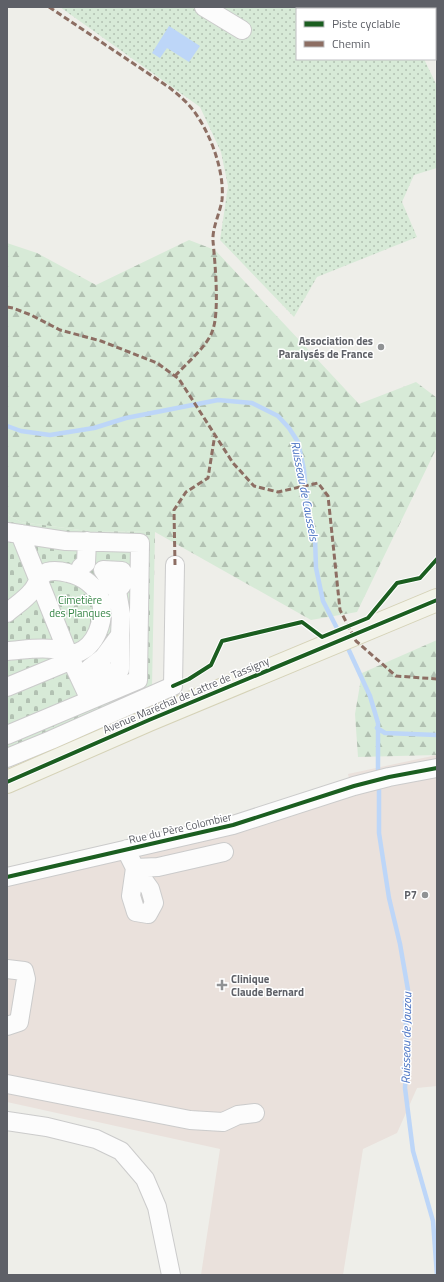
<svg xmlns="http://www.w3.org/2000/svg" width="444" height="1282" viewBox="0 0 444 1282" font-family="'Titillium Web',sans-serif">
<style>
.medical{fill:#eae1dc}
.forest{fill:url(#forest-firs)}
.cemetery{fill:url(#cemetery-stones)}
.park{fill:url(#park-dots)}
.water{fill:#bdd6f8}
.lines{fill:none;stroke-linecap:round;stroke-linejoin:round}
.stream{stroke:#bdd6f8;stroke-width:4.5}
.minor-casing{stroke:#cbcbcb;stroke-width:20}
.major-casing{stroke:#d5d2b7;stroke-width:24}
.minor{stroke:#fcfcfc;stroke-width:18}
.major{stroke:#f3f3e9;stroke-width:22}
.quiet{stroke:#8d6e63;stroke-width:3;stroke-dasharray:6 3;stroke-linecap:butt}
.cycleway-casing{stroke:#fff;stroke-width:6}
.cycleway{stroke:#1b5e20;stroke-width:4}
.poi-dot{fill:#909294;stroke:#fff;stroke-width:1.5}
.labels{text-anchor:middle;dominant-baseline:central;stroke-width:3;stroke-linejoin:round;paint-order:stroke}
.poi-label{font-size:11px;font-weight:bold;fill:#5e6067;stroke:#fff;text-anchor:end}
.park-label{font-size:11px;fill:#368546;stroke:#fff}
.street-label{font-size:11px;fill:#5e6067;stroke:#fff}
.water-label{font-size:12px;font-style:italic;fill:#4972c3;stroke:#fff}
</style>
<defs>
<pattern id="forest-firs" width="22" height="20" patternUnits="userSpaceOnUse"><rect width="22" height="20" fill="#d7ead7"/><path d="M5 1l3.5 6h-7zM16 11l3.5 6h-7z" fill="#b2c1b2"/></pattern>
<pattern id="cemetery-stones" width="16" height="16" patternUnits="userSpaceOnUse"><rect width="16" height="16" fill="#d7ead7"/><path d="M2 7V4a2 2 0 0 1 4 0v3zM10 15v-3a2 2 0 0 1 4 0v3z" fill="#b2c1b2"/></pattern>
<pattern id="park-dots" width="8" height="8" patternUnits="userSpaceOnUse"><rect width="8" height="8" fill="#d7ead7"/><path d="M2 2h.1M6 6h.1" fill="none" stroke="#b2c1b2" stroke-width="1.8" stroke-linecap="round"/></pattern>
</defs>
<rect width="100%" height="100%" fill="#eeeee9"/>
<!-- medical -->
<path class="medical" d="M 437,755 L 437,1086 L 417,1088 L 397,1133 L 363,1149 L 343,1275 L 201,1275 L 220,1149 L 7,1102 L 7,884 L 322,806 L 353,796 L 348,774 Z"/>
<!-- forest -->
<path class="forest" d="M 189,240 L 215,250 L 359,404 L 416,382 L 437,398 L 437,447 L 357,612 L 311,620 L 155,532 L 87,531 L 21,522 L 7,514 L 7,243 L 37,253 L 96,285 Z
M 437,640 L 437,755 L 358,757 L 355,714 L 362,673 Z"/>
<!-- cemetery -->
<path class="cemetery" d="M 7,514 L 21,522 L 87,531 L 155,532 L 152,687 L 7,748 Z"/>
<!-- park -->
<path class="park" d="M 60,7 L 398,7 L 399,9 L 297,9 L 297,59 L 424,59 L 437,86 L 437,168 L 414,175 L 402,202 L 417,237 L 317,277 L 294,317 L 220,240 L 228,186 L 221,152 L 200,107 Z"/>
<!-- water -->
<path class="water" d="M 169,26 L 200,46 L 189,62 L 167,48 L 160,58 L 152,53 Z"/>
<g class="lines">
<!-- stream -->
<path class="stream" d="M 7,426 L 21,431 L 50,435 L 94,428 L 126,418 L 218,400 L 252,403 L 278,416 L 289,428 L 298,442 L 304,470 L 307,507 L 315,538 L 316,568 L 323,601 L 340,634
M 346,644 L 370,696 L 378,723 L 378,776
M 377,728 L 385,733 L 437,735
M 379,784 L 379,833 L 389,898 L 400,944 L 408,990 L 405,1002 L 407,1049 L 405,1088 L 413,1151 L 433,1221 L 437,1275"/>
<defs>
<path id="minor" d="M 204,7 L 242,30
M 7,532 L 66,541 L 140,543 L 138,680 L 7,735
M 22,534 L 22,539 L 67,651 L 90,700
M 78,575 L 81,567 L 86,563 L 87,541
M 7,613 C 15,606 26,599 32,591 C 38,584 38,576 47,572 C 54,570 61,571 68,573 C 82,576 97,586 101,601 C 105,621 96,646 77,653 C 72,654 59,649 53,649 C 38,647 22,650 7,651
M 91,673 L 94,680 L 120,669 L 120,635
M 80,678 L 91,673 L 90,668 L 103,658 L 120,635 L 121,614 L 117,591 L 103,570 L 122,571 L 122,585 L 117,591
M 7,687 L 72,660
M 7,758 L 51,740 L 173,686 L 175,565
M 127,849 L 129,856 L 135,868 L 158,867 L 224,852
M 135,868 L 150,889 L 154,903 L 148,914 L 136,912 L 131,896 Z
M 7,877 L 233,825 L 354,786 L 389,777 L 437,768
M 7,969 L 24,971 L 26,979 L 19,1022 L 7,1026
M 7,1084 L 190,1120 L 223,1122 L 238,1115 L 255,1113
M 7,1121 L 47,1127 L 96,1139 L 121,1151 L 145,1179 L 157,1207 L 171,1275"/>
<path id="major" d="M 7,782 L 149,720 L 437,600"/>
</defs>
<!-- minor casing -->
<use href="#minor" class="minor-casing"/>
<!-- major casing -->
<use href="#major" class="major-casing"/>
<!-- minor -->
<use href="#minor" class="minor"/>
<!-- major -->
<use href="#major" class="major"/>
<!-- quiet -->
<path class="quiet" d="M 49,7 L 170,88 C 176,93 182,98 188,104 C 208,126 225,169 222,200 C 220,213 212,228 213,241 C 215,263 220,314 212,332 C 207,346 186,364 175,376
M 7,307 L 13,308 L 31,315 L 60,330 L 101,341 L 157,363 L 179,379 L 233,463 L 254,486 L 278,492 L 318,483 L 328,496 L 340,610 L 356,641 L 396,676 L 437,679
M 175,565 L 174,510 L 186,492 L 208,478 L 215,434"/>
<defs>
<path id="cycleway" d="M 173,686 L 189,679 L 211,665 L 222,641 L 302,622 L 322,637 L 368,618 L 397,583 L 420,578 L 437,559
M 7,782 L 149,720 L 437,600
M 7,877 L 233,825 L 354,786 L 389,777 L 437,768"/>
</defs>
<!-- cycleway casing -->
<use href="#cycleway" class="cycleway-casing"/>
<!-- cycleway -->
<use href="#cycleway" class="cycleway"/>
</g>
<!-- markers -->
<g class="poi-dot">
<circle cx="381" cy="347" r="4"/>
<circle cx="425" cy="895" r="4"/>
<path d="M220 979h4v4h4v4h-4v4h-4v-4h-4v-4h4z"/>
</g>
<g class="labels">
<!-- poi labels -->
<g class="poi-label">
<text x="373" y="341">Association des<tspan x="373" dy="13">Paralysés de France</tspan></text>
<text x="417" y="895">P7</text>
<text x="231" y="979" text-anchor="start">Clinique<tspan x="231" dy="13">Claude Bernard</tspan></text>
</g>
<!-- park labels -->
<g class="park-label">
<text x="80" y="600">Cimetière<tspan x="80" dy="13">des Planques</tspan></text>
</g>
<!-- street labels -->
<g class="street-label">
<text transform="translate(186 695) rotate(-23)">Avenue Maréchal de Lattre de Tassigny</text>
<text transform="translate(180 828) rotate(-13)">Rue du Père Colombier</text>
</g>
<!-- water labels -->
<g class="water-label">
<text transform="translate(305 491) rotate(79)">Ruisseau de Caussels</text>
<text transform="translate(406 1038) rotate(-89)">Ruisseau de Jauzou</text>
</g>
</g>
<!-- border -->
<rect width="444" height="1282" fill="none" stroke="#5e6067" stroke-width="16"/>
<!-- legend -->
<rect x="296" y="8" width="140" height="52" fill="#ffffff" stroke="#bfbfc2"/>
<rect x="304" y="21" width="20" height="6" fill="#1b5e20" stroke="#bfbfc2"/>
<text x="332" y="28" font-size="12" fill="#5e6067">Piste cyclable</text>
<rect x="304" y="41" width="20" height="6" fill="#8d6e63" stroke="#bfbfc2"/>
<text x="332" y="48" font-size="12" fill="#5e6067">Chemin</text>
</svg>
